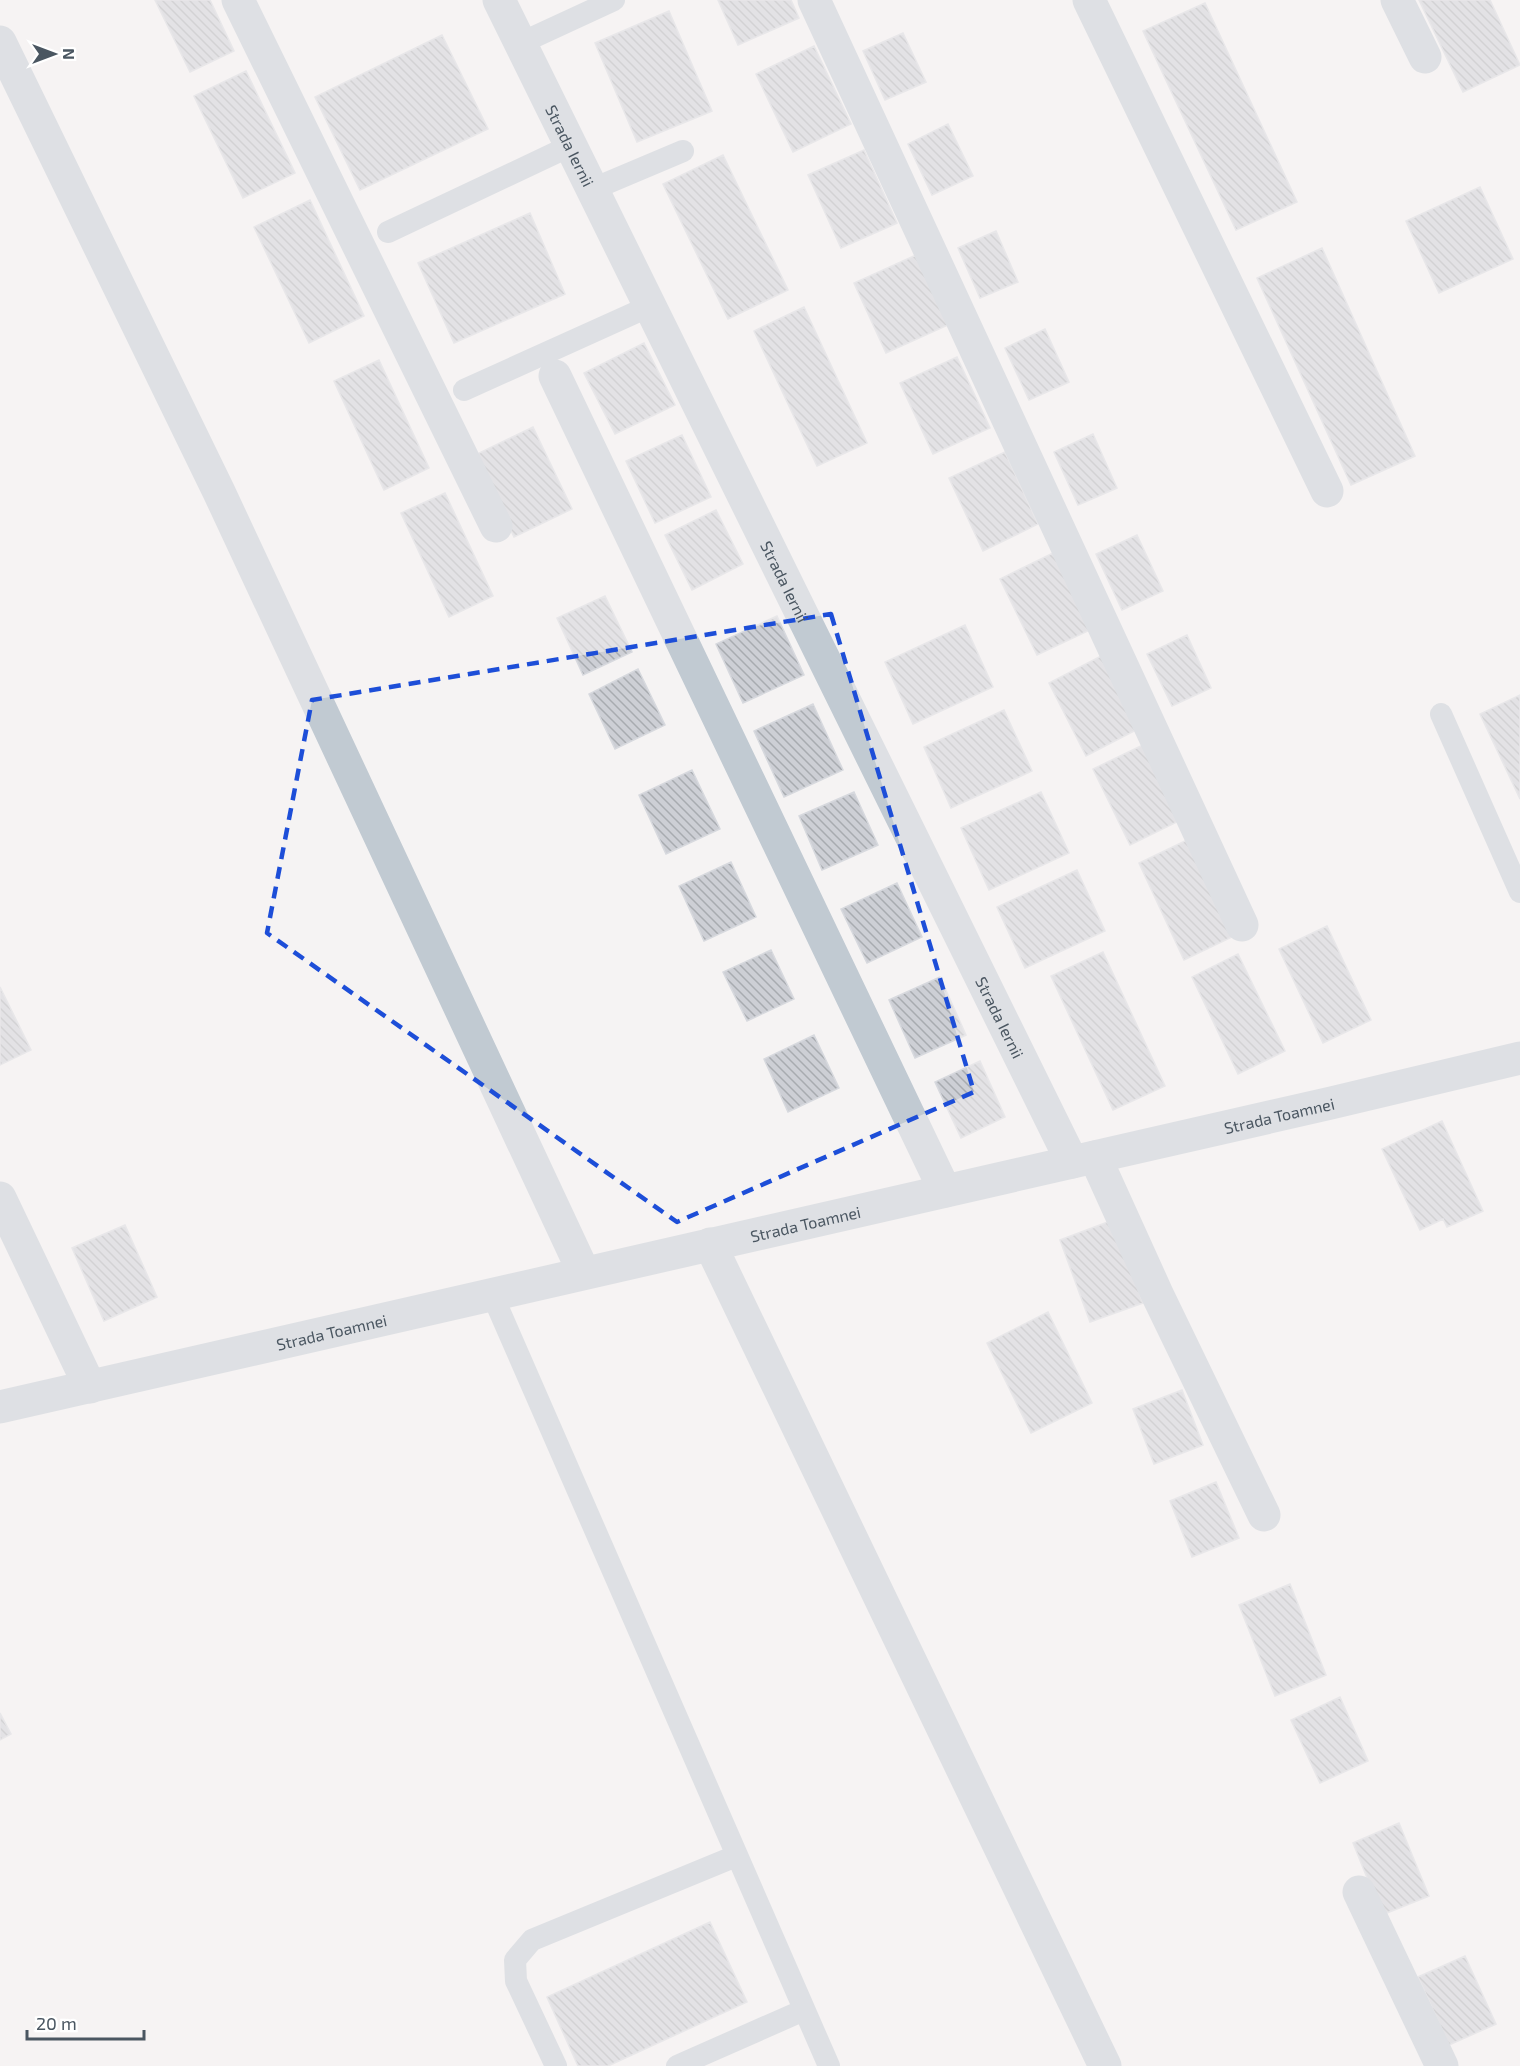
<svg xmlns="http://www.w3.org/2000/svg" width="1520" height="2066" viewBox="0 0 1520 2066" font-family="'Exo 2',sans-serif">
<style>
.building{fill:url(#building-back-hatch);stroke:#d7d9de;stroke-width:1.5}
.lines{fill:none;stroke-linecap:round;stroke-linejoin:round}
.lane{stroke:#c1cad2;stroke-width:22}
.street{stroke:#c1cad2;stroke-width:33}
.marked{fill:none;stroke:#1d4ed8;stroke-width:4.5;stroke-dasharray:12 8;stroke-linejoin:round}
.labels{text-anchor:middle;dominant-baseline:central;stroke-width:5;stroke-linejoin:round;paint-order:stroke}
.street-label{font-size:16px;fill:#4a5661;stroke:#fff}
</style>
<defs>
<pattern id="building-back-hatch" width="6" height="6" patternUnits="userSpaceOnUse" patternTransform="scale(1.5)"><rect width="6" height="6" fill="#cdcfd5"/><path d="M-1 5l2 2M0 0l6 6M5-1l2 2" fill="none" stroke="#a8abb0"/></pattern>
</defs>
<rect width="100%" height="100%" fill="#f5f3f3"/>
<!-- building -->
<path class="building" d="M 155,0 L 210,0 L 234,51 L 190,72 Z
M 718,0 L 791,0 L 799,18 L 738,45 Z
M 1419,0 L 1490,0 L 1520,65 L 1463,92 Z
M 1205,3 L 1297,202 L 1236,230 L 1143,31 Z
M 669,11 L 712,111 L 637,142 L 595,43 Z
M 903,33 L 926,82 L 885,100 L 863,51 Z
M 442,35 L 488,129 L 360,190 L 315,97 Z
M 814,46 L 851,124 L 793,152 L 756,74 Z
M 246,71 L 295,173 L 243,198 L 194,96 Z
M 948,124 L 973,176 L 932,195 L 908,144 Z
M 864,150 L 897,223 L 841,248 L 808,175 Z
M 723,155 L 788,290 L 728,319 L 663,184 Z
M 1480,187 L 1513,259 L 1439,293 L 1406,221 Z
M 310,200 L 364,316 L 309,343 L 254,227 Z
M 530,213 L 565,294 L 454,343 L 418,263 Z
M 996,231 L 1018,282 L 980,298 L 958,248 Z
M 1322,248 L 1415,456 L 1351,485 L 1257,278 Z
M 916,255 L 948,325 L 886,353 L 854,283 Z
M 804,307 L 867,443 L 817,466 L 754,331 Z
M 1045,329 L 1069,382 L 1029,400 L 1005,348 Z
M 644,343 L 675,405 L 615,434 L 584,373 Z
M 957,357 L 990,428 L 933,454 L 900,383 Z
M 379,360 L 429,468 L 384,490 L 334,381 Z
M 533,427 L 572,509 L 514,537 L 475,455 Z
M 1093,434 L 1117,488 L 1078,505 L 1054,452 Z
M 682,435 L 711,497 L 655,523 L 626,461 Z
M 1005,452 L 1038,524 L 983,551 L 949,478 Z
M 445,493 L 493,596 L 449,617 L 401,513 Z
M 716,510 L 743,564 L 692,590 L 665,535 Z
M 1137,535 L 1163,591 L 1122,610 L 1096,554 Z
M 1053,553 L 1090,630 L 1037,655 L 1000,579 Z
M 605,596 L 632,652 L 583,675 L 557,618 Z
M 777,616 L 804,675 L 743,703 L 716,644 Z
M 965,625 L 993,687 L 913,724 L 885,662 Z
M 1187,635 L 1211,688 L 1172,706 L 1147,654 Z
M 1103,655 L 1140,728 L 1086,756 L 1049,683 Z
M 638,669 L 665,725 L 615,749 L 589,694 Z
M 1520,695 L 1520,799 L 1480,714 Z
M 813,704 L 843,770 L 784,797 L 754,731 Z
M 1004,710 L 1032,771 L 951,808 L 924,747 Z
M 1147,743 L 1183,819 L 1130,845 L 1093,769 Z
M 692,770 L 720,829 L 666,854 L 639,795 Z
M 854,792 L 878,845 L 822,870 L 799,816 Z
M 1041,792 L 1069,853 L 989,890 L 961,828 Z
M 1187,840 L 1232,937 L 1184,960 L 1139,863 Z
M 731,862 L 756,917 L 704,941 L 679,886 Z
M 1077,870 L 1105,931 L 1025,968 L 997,907 Z
M 897,883 L 922,937 L 867,963 L 841,909 Z
M 1327,926 L 1371,1020 L 1323,1043 L 1279,949 Z
M 771,950 L 794,999 L 747,1021 L 723,972 Z
M 1103,952 L 1165,1086 L 1113,1110 L 1051,976 Z
M 1238,954 L 1285,1051 L 1238,1074 L 1192,977 Z
M 940,977 L 966,1035 L 915,1058 L 889,1000 Z
M 0,987 L 31,1050 L 0,1065 Z
M 814,1035 L 839,1088 L 788,1112 L 764,1059 Z
M 980,1061 L 1005,1117 L 961,1138 L 935,1082 Z
M 1442,1121 L 1483,1211 L 1447,1227 L 1443,1219 L 1420,1230 L 1382,1149 Z
M 1113,1220 L 1143,1303 L 1090,1322 L 1060,1240 Z
M 125,1225 L 157,1297 L 104,1321 L 72,1248 Z
M 1048,1312 L 1092,1403 L 1031,1433 L 987,1343 Z
M 1182,1390 L 1203,1445 L 1154,1464 L 1133,1409 Z
M 1216,1482 L 1239,1538 L 1192,1557 L 1170,1501 Z
M 1290,1584 L 1326,1675 L 1275,1696 L 1239,1605 Z
M 1340,1697 L 1368,1761 L 1320,1783 L 1291,1720 Z
M 0,1713 L 11,1734 L 0,1740 Z
M 1399,1823 L 1429,1896 L 1382,1915 L 1353,1843 Z
M 710,1922 L 747,2002 L 608,2066 L 578,2066 L 547,1997 Z
M 1465,1956 L 1496,2024 L 1449,2045 L 1418,1977 Z"/>
<g class="lines">
<!-- lane -->
<path class="lane" d="M 521,43 L 614,0
M 593,189 L 683,151
M 388,232 L 570,146
M 464,390 L 650,306
M 1441,714 L 1520,892
M 492,1294 L 829,2066
M 556,2066 L 516,1981 L 515,1960 L 532,1940 L 736,1856
M 677,2066 L 804,2010"/>
<!-- street -->
<g class="street">
<path d="M 238,0 L 496,526"/>
<path id="s1" d="M 499,0 L 1072,1162"/>
<path d="M 814,0 L 1242,925"/>
<path d="M 1089,0 L 1327,491"/>
<path d="M 1397,0 L 1425,57"/>
<path d="M 0,42 L 219,492 L 584,1273"/>
<path d="M 555,376 L 945,1191"/>
<path d="M 1095,1157 L 1158,1296 L 1264,1515"/>
<path d="M 0,1198 L 90,1387"/>
<path d="M 710,1244 L 1105,2066"/>
<path id="s2" d="M 0,1407 L 1331,1103 L 1520,1058"/>
<path d="M 1359,1892 L 1442,2066"/>
</g>
</g>
<!-- marked area -->
<path d="M0 0H1520V2066H0ZM 831,614 L 974,1092 L 677,1222 L 267,933 L 312,700 Z" fill="#f5f3f3" fill-opacity=".55" fill-rule="evenodd"/>
<path class="marked" d="M 831,614 L 974,1092 L 677,1222 L 267,933 L 312,700 Z"/>
<g class="labels">
<!-- street labels -->
<g class="street-label">
<text stroke="none"><textPath href="#s1" startOffset="162">Strada Iernii</textPath></text>
<text stroke="none"><textPath href="#s1" startOffset="648">Strada Iernii</textPath></text>
<text stroke="none"><textPath href="#s1" startOffset="1134">Strada Iernii</textPath></text>
<text stroke="none"><textPath href="#s2" startOffset="1312">Strada Toamnei</textPath></text>
<text stroke="none"><textPath href="#s2" startOffset="826">Strada Toamnei</textPath></text>
<text stroke="none"><textPath href="#s2" startOffset="340">Strada Toamnei</textPath></text>
</g>
</g>
<!-- north arrow -->
<g transform="translate(54 54) rotate(90)" stroke="#ffffff" stroke-width="4.5" paint-order="stroke">
<path d="M0-4.5L10 22L0 15L-10 22Z" fill="#4a5661"/>
<text y="-9" font-size="16" font-weight="bold" text-anchor="middle" fill="#4a5661">N</text>
</g>
<!-- scale -->
<path d="M27 2030v9h117v-9" fill="none" stroke="#4a5661" stroke-width="3"/>
<text x="36" y="2030" font-size="18" fill="#4a5661" stroke="#ffffff" stroke-width="4.5" paint-order="stroke">20 m</text>
</svg>
